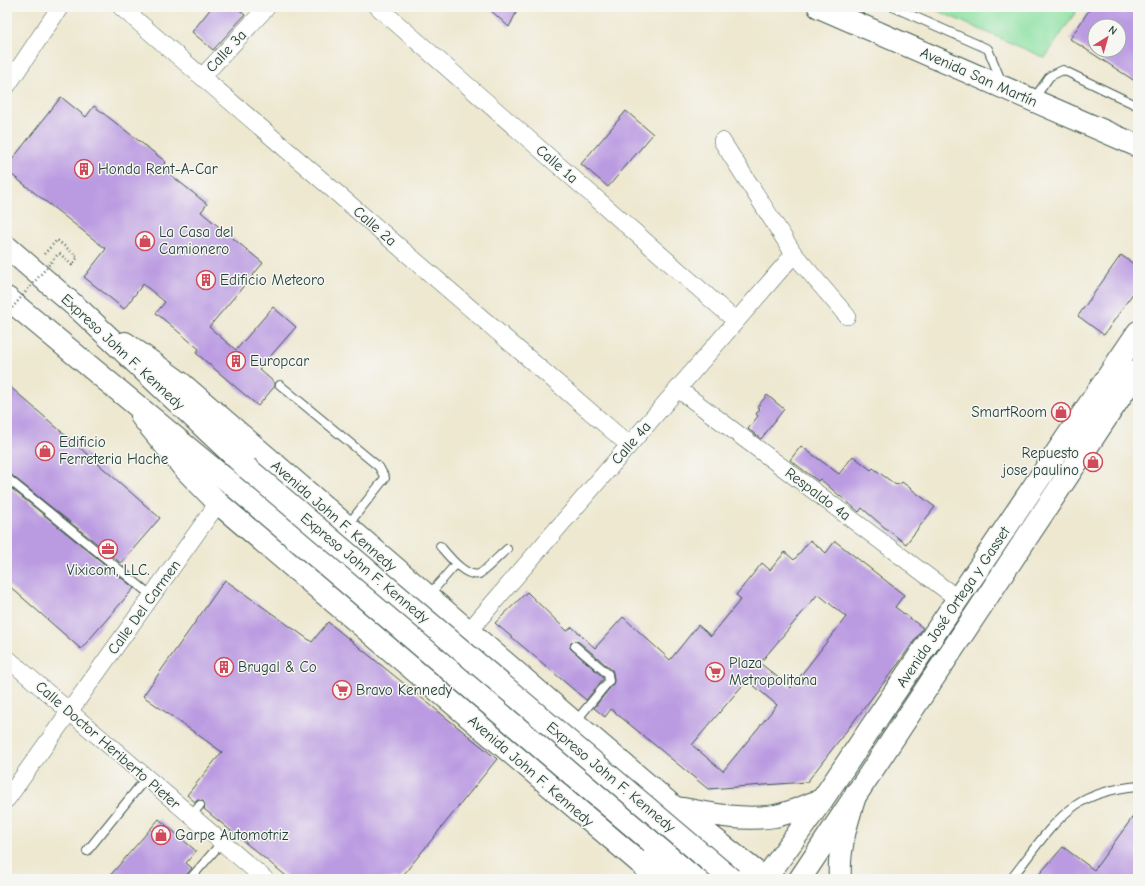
<svg xmlns="http://www.w3.org/2000/svg" width="1145" height="886" viewBox="0 0 1145 886" font-family="'Comic Neue',sans-serif">
<style>
.green{fill:#8ce1a3;stroke:#568f6c}
.building{fill:#ba9ae1;fill-rule:evenodd}
.lines{fill:none;stroke-linecap:round;stroke-linejoin:round}
.lane-casing{stroke:#3e574b;stroke-width:10}
.street-casing{stroke:#3e574b;stroke-width:18}
.secondary-casing{stroke:#3e574b;stroke-width:24}
.primary-casing{stroke:#3e574b;stroke-width:24}
.highway-casing{stroke:#3e574b;stroke-width:24}
.path{stroke:#3e574b;stroke-width:2.5;stroke-dasharray:1 3;stroke-linecap:butt}
.lane{stroke:#fff;stroke-width:8}
.street{stroke:#fff;stroke-width:17}
.secondary{stroke:#fff;stroke-width:22}
.primary{stroke:#fff;stroke-width:22}
.highway{stroke:#fff;stroke-width:22}
.highway-bridge-casing{stroke:#3e574b;stroke-width:24;stroke-linecap:butt}
.path-bridge{stroke:#3e574b;stroke-width:2.5;stroke-dasharray:1 3;stroke-linecap:butt}
.highway-bridge{stroke:#fff;stroke-width:22}
.labels{text-anchor:middle;dominant-baseline:central;stroke-width:3;stroke-linejoin:round;paint-order:stroke}
.street-label{font-size:15px;fill:#1f3d34;stroke:#f6f6f2}
.poi-label{font-size:15px;fill:#1f3d34;stroke:#f6f6f2;text-anchor:start}
</style>
<rect width="100%" height="100%" fill="#f6f6f2"/>
<filter id="ink" filterUnits="userSpaceOnUse"><feTurbulence type="fractalNoise" baseFrequency=".025" numOctaves="2"/><feDisplacementMap in="SourceGraphic" scale="8" xChannelSelector="R" yChannelSelector="G"/><feConvolveMatrix kernelMatrix="1 2 1 2 8 2 1 2 1" color-interpolation-filters="sRGB"/></filter>
<filter id="wash" filterUnits="userSpaceOnUse"><feTurbulence type="fractalNoise" baseFrequency=".012" numOctaves="4" result="noise"/><feDisplacementMap in="SourceGraphic" scale="16" xChannelSelector="R" yChannelSelector="G"/><feGaussianBlur stdDeviation="0.9" result="paint"/><feColorMatrix in="noise" values="0 0 0 0 0 0 0 0 0 0 0 0 0 0 0 0 0 1.4 0 .05"/><feComposite in="paint" operator="in"/></filter>
<g filter="url(#wash)">
<rect width="100%" height="100%" fill="#eee8d0"/>
<!-- green -->
<path class="green" d="M 929,7 L 1079,7 L 1045,58 Z"/>
<g id="blocks">
<!-- building -->
<path class="building" d="M 212,7 L 236,7 L 245,15 L 213,50 L 192,32 Z
M 487,7 L 519,7 L 509,27 Z
M 1091,7 L 1138,7 L 1138,83 L 1070,39 ZM 1095,26 L 1119,26 L 1119,50 L 1095,50 Z
M 61,97 L 86,117 L 94,106 L 166,162 L 161,167 L 207,204 L 201,212 L 263,263 L 209,327 L 236,350 L 273,307 L 296,327 L 259,369 L 275,383 L 275,386 L 258,406 L 196,353 L 199,349 L 156,313 L 165,302 L 143,284 L 124,309 L 84,277 L 106,249 L 7,171 L 7,166 Z
M 626,111 L 653,134 L 608,187 L 581,164 Z
M 1121,255 L 1138,267 L 1138,286 L 1104,335 L 1078,316 Z
M 7,384 L 160,518 L 121,563 L 10,474 L 7,473 Z
M 767,395 L 784,409 L 761,439 L 748,429 L 758,416 L 756,414 L 760,409 L 757,407 Z
M 801,446 L 839,474 L 853,456 L 871,470 L 873,468 L 896,485 L 897,484 L 899,485 L 902,482 L 935,507 L 906,544 L 884,527 L 862,508 L 859,512 L 820,479 L 818,481 L 790,460 Z
M 7,485 L 134,588 L 81,649 L 7,584 Z
M 810,540 L 826,553 L 835,541 L 904,595 L 895,607 L 923,628 L 898,664 L 807,782 L 708,789 L 611,709 L 605,717 L 594,708 L 613,684 L 614,681 L 613,673 L 612,670 L 579,642 L 576,641 L 571,642 L 570,648 L 603,677 L 603,679 L 586,700 L 495,623 L 527,592 L 567,631 L 572,627 L 595,648 L 623,617 L 670,660 L 698,625 L 711,636 L 741,599 L 736,595 L 762,563 L 770,570 L 785,552 L 794,560 ZM 818,594 L 846,617 L 791,688 L 760,663 ZM 747,680 L 777,705 L 723,771 L 692,745 Z
M 225,580 L 312,642 L 328,622 L 497,759 L 400,879 L 290,879 L 204,809 L 205,806 L 203,801 L 198,800 L 195,802 L 187,795 L 222,752 L 143,696 Z
M 1138,810 L 1138,879 L 1035,879 L 1063,847 L 1094,870 Z
M 159,819 L 196,851 L 186,863 L 192,868 L 186,875 L 185,879 L 107,879 Z"/>
</g>
</g>
<g filter="url(#ink)">
<use href="#blocks" fill-opacity="0" stroke="#3e574b" stroke-width="1"/>
<g class="lines">
<defs>
<path id="lane" d="M 893,7 L 988,49 L 1002,83
M 1033,100 L 1050,76 L 1063,70 L 1138,106
M 280,385 L 379,467 L 385,478 L 347,526
M 7,478 L 152,596
M 440,546 C 448,555 465,578 479,574 C 484,572 501,554 507,549
M 429,595 L 456,564
M 575,646 L 608,674 L 609,681 L 575,722
M 191,816 L 200,805
M 87,851 L 146,778
M 190,879 L 222,842
M 1011,879 C 1031,854 1050,823 1076,805 C 1094,793 1117,788 1138,786"/>
<path id="street" d="M 121,7 L 629,445
M 378,7 L 736,321
M 202,77 L 267,7
M 7,86 L 60,7
M 722,141 L 794,254 L 847,316
M 678,389 L 958,599
M 468,632 L 794,254
M 7,658 L 265,879
M 7,799 L 218,503"/>
<path id="secondary" d="M 819,7 L 1138,146
M 765,879 L 822,800 L 1138,332
M 800,879 L 1138,370"/>
<path id="primary" d="M 125,343 L 182,384 L 575,723 L 675,808 L 765,879
M 142,417 L 183,467 L 218,503 L 659,879
M 677,808 C 709,814 742,821 775,816 C 791,813 807,805 822,800
M 652,858 L 677,879
M 707,879 C 716,867 717,860 707,849
M 840,879 C 838,849 847,821 856,793"/>
<path id="highway" d="M 7,247 L 82,312 L 247,468
M 7,298 L 235,487 L 695,879"/>
</defs>
<!-- lane casing -->
<use href="#lane" class="lane-casing"/>
<!-- street casing -->
<use href="#street" class="street-casing"/>
<!-- secondary casing -->
<use href="#secondary" class="secondary-casing"/>
<!-- primary casing -->
<use href="#primary" class="primary-casing"/>
<!-- highway casing -->
<use href="#highway" class="highway-casing"/>
<!-- path -->
<path class="path" d="M 44,254 L 57,240 L 78,257 L 72,265 L 59,253
M 7,331 L 11,334 L 7,338"/>
<!-- lane -->
<use href="#lane" class="lane"/>
<!-- street -->
<use href="#street" class="street"/>
<!-- secondary -->
<use href="#secondary" class="secondary"/>
<!-- primary -->
<use href="#primary" class="primary"/>
<!-- highway -->
<use href="#highway" class="highway"/>
<defs>
<path id="highway-bridge" d="M 247,468 L 731,879"/>
</defs>
<!-- highway-bridge casing -->
<use href="#highway-bridge" class="highway-bridge-casing"/>
<!-- path-bridge -->
<path class="path-bridge" d="M 7,314 L 59,253"/>
<!-- highway-bridge -->
<use href="#highway-bridge" class="highway-bridge"/>
</g>
</g>
<!-- icons -->
<defs>
<symbol id="building-ring" viewBox="-11 -11 22 22"><circle r="9.5" fill="#f6f6f2" stroke="#d1495b" stroke-width="1.5"/><path d="M-4-6H4V6H1V3H-1V6H-4ZM-2.5-4.3h1.7v1.8h-1.7ZM.8-4.3h1.7v1.8H.8ZM-2.5-1h1.7V.8h-1.7ZM.8-1h1.7V.8H.8Z" fill="#d1495b"/></symbol>
<symbol id="shop-ring" viewBox="-11 -11 22 22"><circle r="9.5" fill="#f6f6f2" stroke="#d1495b" stroke-width="1.5"/><path d="M-5-2.5h2.3a2.7 3.5 0 0 1 5.4 0H5L5.5 6h-11ZM-1.5-2.5h3a1.5 2.3 0 0 0-3 0Z" fill="#d1495b"/></symbol>
<symbol id="office-ring" viewBox="-11 -11 22 22"><circle r="9.5" fill="#f6f6f2" stroke="#d1495b" stroke-width="1.5"/><path d="M-6-3h4V-5.5h4V-3h4V5H-6ZM-1-4.5V-3h2v-1.5ZM-6 0V1H6V0Z" fill="#d1495b"/></symbol>
<symbol id="supermarket-ring" viewBox="-11 -11 22 22"><circle r="9.5" fill="#f6f6f2" stroke="#d1495b" stroke-width="1.5"/><path d="M-6-5.5h2.5l.6 2H6L4.5 2H-2.5L-4.4-4H-6ZM-1.5 3.2a1.3 1.3 0 1 0 .1 0ZM3 3.2a1.3 1.3 0 1 0 .1 0Z" fill="#d1495b"/></symbol>
</defs>
<g fill-rule="evenodd">
<use href="#building-ring" x="73" y="158" width="22" height="22"/>
<use href="#shop-ring" x="134" y="230" width="22" height="22"/>
<use href="#building-ring" x="195" y="269" width="22" height="22"/>
<use href="#building-ring" x="225" y="350" width="22" height="22"/>
<use href="#shop-ring" x="1050" y="401" width="22" height="22"/>
<use href="#shop-ring" x="34" y="440" width="22" height="22"/>
<use href="#shop-ring" x="1082" y="451" width="22" height="22"/>
<use href="#office-ring" x="97" y="538" width="22" height="22"/>
<use href="#building-ring" x="213" y="656" width="22" height="22"/>
<use href="#supermarket-ring" x="704" y="661" width="22" height="22"/>
<use href="#supermarket-ring" x="331" y="679" width="22" height="22"/>
<use href="#shop-ring" x="150" y="824" width="22" height="22"/>
</g>
<g class="labels">
<!-- street labels -->
<g class="street-label">
<text transform="translate(226 51) rotate(-47)">Calle 3a</text>
<text transform="translate(979 77) rotate(24)">Avenida San Martín</text>
<text transform="translate(557 164) rotate(41)">Calle 1a</text>
<text transform="translate(375 226) rotate(41)">Calle 2a</text>
<text transform="translate(123 352) rotate(43)">Expreso John F. Kennedy</text>
<text transform="translate(631 443) rotate(-49)">Calle 4a</text>
<text transform="translate(818 494) rotate(37)">Respaldo 4a</text>
<text transform="translate(334 516) rotate(41)">Avenida John F. Kennedy</text>
<text transform="translate(365 568) rotate(40)">Expreso John F. Kennedy</text>
<text transform="translate(144 607) rotate(-54)">Calle Del Carmen</text>
<text transform="translate(953 607) rotate(-56)">Avenida José Ortega y Gasset</text>
<text transform="translate(108 745) rotate(41)">Calle Doctor Heriberto Pieter</text>
<text transform="translate(531 771) rotate(41)">Avenida John F. Kennedy</text>
<text transform="translate(611 777) rotate(40)">Expreso John F. Kennedy</text>
</g>
<!-- poi labels -->
<g class="poi-label">
<text x="98" y="169">Honda Rent-A-Car</text>
<text x="159" y="232">La Casa del<tspan x="159" dy="17">Camionero</tspan></text>
<text x="220" y="280">Edificio Meteoro</text>
<text x="250" y="361">Europcar</text>
<text x="1047" y="412" text-anchor="end">SmartRoom</text>
<text x="59" y="442">Edificio<tspan x="59" dy="17">Ferreteria Hache</tspan></text>
<text x="1079" y="453" text-anchor="end">Repuesto<tspan x="1079" dy="17">jose paulino</tspan></text>
<text x="108" y="570" text-anchor="middle">Vixicom, LLC.</text>
<text x="729" y="663">Plaza<tspan x="729" dy="17">Metropolitana</tspan></text>
<text x="238" y="667">Brugal &amp; Co</text>
<text x="356" y="690">Bravo Kennedy</text>
<text x="175" y="835">Garpe Automotriz</text>
</g>
</g>
<!-- margin -->
<rect width="1145" height="886" fill="none" stroke="#f6f6f2" stroke-width="24"/>
<!-- north arrow -->
<g transform="translate(1107 38) rotate(37)"><circle r="19" fill="#f6f6f2" stroke="#a0aca6"/>
<path d="M0-3L7 15L0 10L-7 15Z" fill="#d1495b"/>
<text y="-6" font-size="11" font-weight="bold" text-anchor="middle" fill="#1f3d34">N</text>
</g>
</svg>
